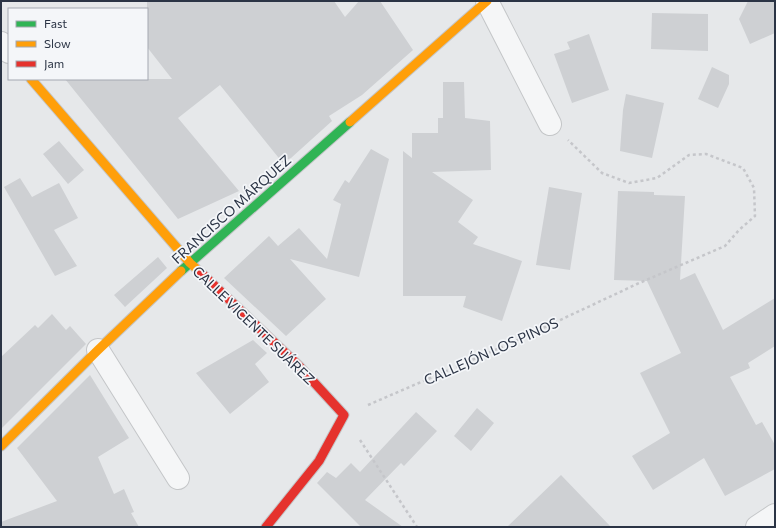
<svg xmlns="http://www.w3.org/2000/svg" width="776" height="528" viewBox="0 0 776 528" font-family="Commissioner,sans-serif">
<style>
.building{fill:#ced0d3}
.lines{fill:none;stroke-linecap:round;stroke-linejoin:round}
.street-casing{stroke:#c4c6c8;stroke-width:24}
.fast-casing{stroke:#c4c6c8;stroke-width:11}
.slow-casing{stroke:#c4c6c8;stroke-width:11}
.jam-casing{stroke:#c4c6c8;stroke-width:11}
.path{stroke:#c5c6ca;stroke-width:2.5;stroke-dasharray:3 3;stroke-linecap:butt}
.street{stroke:#f5f6f7;stroke-width:22}
.fast{stroke:#30b455;stroke-width:9}
.slow{stroke:#ff9f0a;stroke-width:9}
.jam{stroke:#e5322d;stroke-width:9}
.labels{text-anchor:middle;dominant-baseline:central;stroke-width:3.5;stroke-linejoin:round;paint-order:stroke}
.street-label{font-size:14px;fill:#2b3445;stroke:#f4f6f9}
</style>
<rect width="100%" height="100%" fill="#e6e8ea"/>
<!-- building -->
<path class="building" d="M 147,1 L 334,1 L 345,17 L 359,1 L 380,1 L 413,50 L 362,95 L 329,116 L 332,121 L 291,158 L 282,162 L 220,85 L 178,118 L 239,191 L 178,219 L 65,79 L 172,79 L 147,47 Z
M 748,1 L 775,1 L 775,33 L 750,44 L 739,19 Z
M 652,13 L 708,14 L 708,51 L 651,49 Z
M 589,34 L 609,90 L 572,103 L 554,54 L 570,49 L 567,42 Z
M 712,67 L 729,75 L 729,84 L 718,108 L 698,99 Z
M 443,82 L 464,82 L 465,118 L 490,121 L 491,170 L 432,172 L 473,200 L 458,222 L 478,237 L 473,244 L 522,261 L 502,321 L 463,307 L 466,296 L 403,296 L 403,151 L 412,158 L 412,133 L 438,133 L 438,118 L 443,118 Z
M 626,94 L 664,103 L 652,158 L 620,151 L 623,110 Z
M 59,141 L 84,170 L 68,184 L 43,154 Z
M 371,149 L 389,159 L 359,277 L 290,259 L 326,299 L 286,336 L 224,278 L 269,236 L 278,246 L 299,228 L 327,259 L 341,204 L 333,200 L 345,180 L 349,183 Z
M 20,178 L 32,197 L 59,183 L 78,218 L 54,230 L 77,266 L 55,276 L 4,187 Z
M 549,187 L 582,193 L 570,270 L 536,265 Z
M 618,191 L 654,192 L 654,195 L 685,196 L 680,280 L 695,273 L 723,330 L 775,298 L 775,346 L 748,363 L 750,368 L 730,377 L 756,425 L 762,422 L 775,445 L 775,469 L 725,496 L 704,458 L 653,490 L 632,456 L 670,433 L 640,373 L 681,353 L 647,281 L 614,280 Z
M 158,257 L 167,268 L 125,307 L 114,295 Z
M 52,314 L 66,330 L 70,326 L 86,344 L 2,428 L 1,357 L 35,325 L 38,328 Z
M 253,340 L 267,353 L 255,364 L 269,382 L 230,414 L 196,373 Z
M 90,375 L 129,438 L 98,457 L 114,494 L 124,489 L 134,512 L 131,513 L 139,527 L 1,527 L 1,522 L 57,501 L 17,448 Z
M 477,408 L 494,423 L 471,451 L 454,436 Z
M 416,412 L 437,431 L 404,466 L 401,463 L 365,500 L 403,527 L 361,527 L 317,483 L 327,472 L 336,478 L 351,463 L 360,472 Z
M 561,475 L 611,527 L 507,527 Z"/>
<g class="lines">
<defs>
<path id="street" d="M 487,1 L 550,124
M 1,43 L 9,52
M 98,350 L 178,478
M 757,527 L 775,515"/>
<path id="fast" d="M 181,271 L 350,122"/>
<path id="slow" d="M 31,79 L 190,263 L 199,271
M 350,122 L 487,1
M 1,446 L 98,350 L 181,271"/>
<path id="jam" d="M 199,271 L 299,366 L 344,415 L 319,461 L 266,527"/>
</defs>
<!-- street casing -->
<use href="#street" class="street-casing"/>
<!-- fast casing -->
<use href="#fast" class="fast-casing"/>
<!-- slow casing -->
<use href="#slow" class="slow-casing"/>
<!-- jam casing -->
<use href="#jam" class="jam-casing"/>
<!-- path -->
<path class="path" d="M 368,405 L 511,343 L 637,284 L 725,246 L 739,230 L 755,216 L 754,188 L 743,168 L 706,154 L 689,155 L 657,178 L 629,183 L 602,173 L 568,140
M 360,440 L 417,527"/>
<!-- street -->
<use href="#street" class="street"/>
<!-- fast -->
<use href="#fast" class="fast"/>
<!-- slow -->
<use href="#slow" class="slow"/>
<!-- jam -->
<use href="#jam" class="jam"/>
</g>
<g class="labels">
<!-- street labels -->
<g class="street-label">
<text transform="translate(231 209) rotate(-42)">FRANCISCO MÁRQUEZ</text>
<text transform="translate(254 325) rotate(44)">CALLE VICENTE SUÁREZ</text>
<text transform="translate(491 351) rotate(-24)">CALLEJÓN LOS PINOS</text>
</g>
</g>
<!-- border -->
<rect width="776" height="528" fill="none" stroke="#2b3445" stroke-width="4"/>
<!-- legend -->
<rect x="8" y="8" width="140" height="72" fill="#f4f6f9" stroke="#a4a8b1"/>
<rect x="16" y="21" width="20" height="6" fill="#30b455" stroke="#a4a8b1"/>
<text x="44" y="28" font-size="12" fill="#2b3445">Fast</text>
<rect x="16" y="41" width="20" height="6" fill="#ff9f0a" stroke="#a4a8b1"/>
<text x="44" y="48" font-size="12" fill="#2b3445">Slow</text>
<rect x="16" y="61" width="20" height="6" fill="#e5322d" stroke="#a4a8b1"/>
<text x="44" y="68" font-size="12" fill="#2b3445">Jam</text>
</svg>
